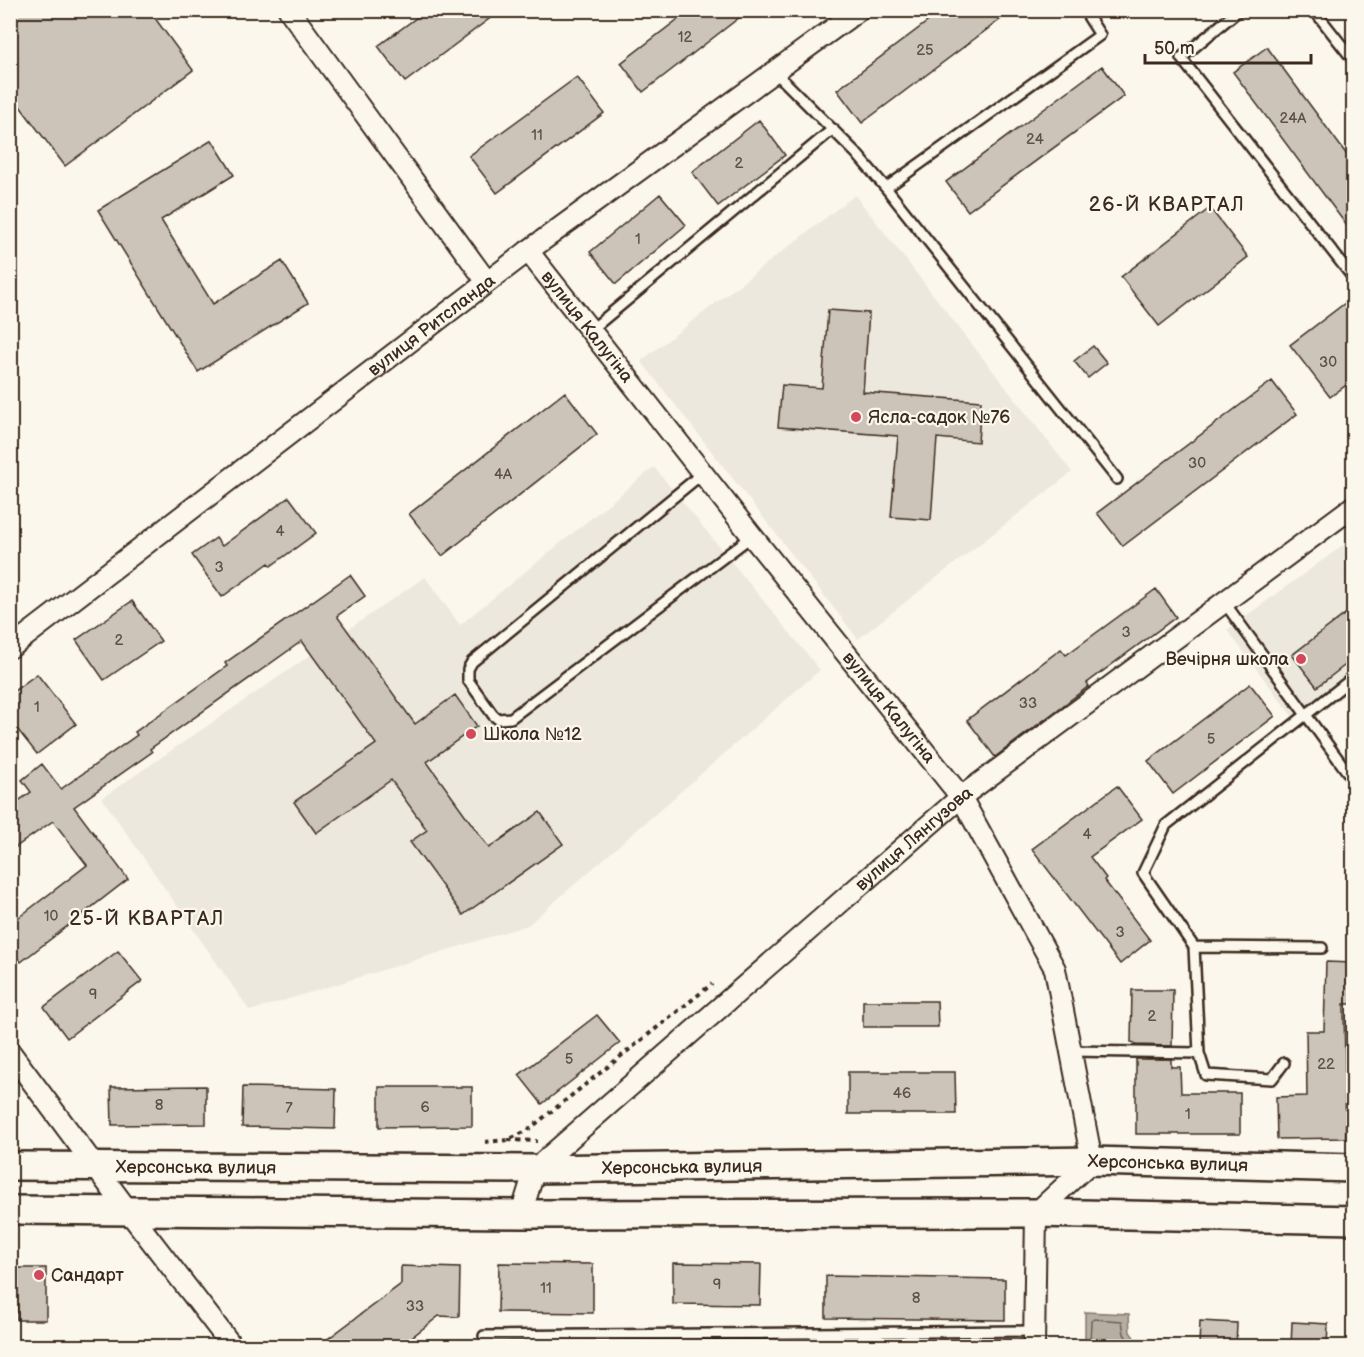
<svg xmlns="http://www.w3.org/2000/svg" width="1364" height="1357" viewBox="0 0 1364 1357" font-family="'Balsamiq Sans',sans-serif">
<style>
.built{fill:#ede8dd}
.water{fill:#b6aea2;stroke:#85796d;stroke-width:1.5}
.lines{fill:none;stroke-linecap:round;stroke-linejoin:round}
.shore{stroke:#6c5f53;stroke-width:1.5}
.building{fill:#ccc4b9;stroke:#3b2a1e;stroke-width:1.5}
.lane-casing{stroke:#3b2a1e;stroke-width:14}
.street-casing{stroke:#3b2a1e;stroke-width:24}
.secondary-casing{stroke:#3b2a1e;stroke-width:32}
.path{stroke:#3b2a1e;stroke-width:4;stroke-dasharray:4.5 4.5;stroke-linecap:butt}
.lane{stroke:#fbf7ec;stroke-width:9}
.street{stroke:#fbf7ec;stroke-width:20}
.secondary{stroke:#fbf7ec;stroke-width:27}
.poi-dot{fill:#d1495b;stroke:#fbf7ec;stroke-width:2}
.labels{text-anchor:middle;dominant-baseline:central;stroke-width:4.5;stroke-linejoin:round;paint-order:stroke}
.number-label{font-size:15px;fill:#5f5045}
.street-label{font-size:18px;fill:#3b2a1e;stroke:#fbf7ec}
.poi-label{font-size:18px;fill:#3b2a1e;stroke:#fbf7ec;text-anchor:start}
.neighbourhood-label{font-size:20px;letter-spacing:1.5px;fill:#3b2a1e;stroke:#fbf7ec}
</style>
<rect width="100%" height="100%" fill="#fbf7ec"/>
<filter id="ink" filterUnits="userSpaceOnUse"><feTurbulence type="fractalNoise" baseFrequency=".0167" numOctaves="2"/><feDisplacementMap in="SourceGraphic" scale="12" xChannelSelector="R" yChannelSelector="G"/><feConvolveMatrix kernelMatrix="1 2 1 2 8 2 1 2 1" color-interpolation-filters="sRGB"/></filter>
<g filter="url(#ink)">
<!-- built -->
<path class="built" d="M 855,195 L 1072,472 L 858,639 L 641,361 Z
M 654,467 L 820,670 L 528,925 L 250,1011 L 102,798 L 425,577 L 460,625 Z
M 1353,538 L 1353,689 L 1301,728 L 1227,630 Z"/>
<!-- water -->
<path class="water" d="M 1085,1312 L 1129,1314 L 1130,1332 L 1140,1346 L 1085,1346 Z"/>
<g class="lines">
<!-- shore -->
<path class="shore" d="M 1090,1346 L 1091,1321 L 1094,1319 L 1122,1321 L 1124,1334 L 1132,1346"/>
</g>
<!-- building -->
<path class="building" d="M 10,10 L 149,10 L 193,70 L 65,166 L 10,93 Z
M 427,10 L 501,10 L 405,82 L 378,46 Z
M 690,10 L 749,10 L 643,92 L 621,63 Z
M 943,10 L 1013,10 L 862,123 L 837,90 Z
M 1267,47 L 1353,163 L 1353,234 L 1233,72 Z
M 1102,66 L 1124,96 L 968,211 L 946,182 Z
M 577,77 L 604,113 L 497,193 L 469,156 Z
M 759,120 L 785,155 L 718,206 L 692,172 Z
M 212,140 L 234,175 L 161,220 L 213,304 L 282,261 L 308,303 L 198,372 L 98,210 Z
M 660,194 L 686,225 L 616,284 L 590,252 Z
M 1210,208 L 1248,257 L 1159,326 L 1121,277 Z
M 1353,297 L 1353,380 L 1330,397 L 1290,345 Z
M 828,310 L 869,313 L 863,392 L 981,401 L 978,442 L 937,438 L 931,520 L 891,517 L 898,436 L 778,427 L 782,385 L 822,388 Z
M 1093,346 L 1107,363 L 1088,378 L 1074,361 Z
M 1272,381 L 1297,414 L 1123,546 L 1097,513 Z
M 565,392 L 597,434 L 442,556 L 409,514 Z
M 289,497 L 316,533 L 271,566 L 269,563 L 222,597 L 192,555 L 216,538 L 222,546 Z
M 350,575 L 365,596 L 337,616 L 415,724 L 455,695 L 477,726 L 427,762 L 489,848 L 540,812 L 563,844 L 463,915 L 410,842 L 427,830 L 391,780 L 316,833 L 294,802 L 376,744 L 302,641 L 150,749 L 152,752 L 74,807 L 128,879 L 21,962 L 10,948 L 10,924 L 87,865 L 53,821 L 10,851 L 10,807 L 31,792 L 22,780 L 42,764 L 61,789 L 137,735 L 135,732 L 227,666 L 225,663 Z
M 1156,589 L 1176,617 L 1087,683 L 1089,686 L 995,757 L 967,720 L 1061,649 L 1066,655 Z
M 132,601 L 161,641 L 104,680 L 76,640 Z
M 1353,608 L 1353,659 L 1317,687 L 1292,655 Z
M 37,674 L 76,724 L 37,754 L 10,720 L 10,694 Z
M 1250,684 L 1275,716 L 1173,794 L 1148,761 Z
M 1117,786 L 1142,819 L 1090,857 L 1106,878 L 1104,880 L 1150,940 L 1120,964 L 1032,849 Z
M 118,951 L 142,981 L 67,1038 L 44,1007 Z
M 1326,962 L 1353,963 L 1353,1004 L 1344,1004 L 1346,1138 L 1277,1139 L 1276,1097 L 1307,1096 L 1306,1031 L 1324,1031 Z
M 1132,990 L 1173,990 L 1172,1046 L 1135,1045 L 1135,1043 L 1131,1042 Z
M 863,1001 L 937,1001 L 938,1027 L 863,1027 Z
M 597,1015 L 620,1043 L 542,1104 L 519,1075 Z
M 1136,1059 L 1171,1059 L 1171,1067 L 1180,1067 L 1181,1093 L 1240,1093 L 1240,1134 L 1136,1134 Z
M 848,1072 L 955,1072 L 956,1114 L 848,1114 Z
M 206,1086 L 206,1124 L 112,1125 L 111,1087 Z
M 243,1087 L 336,1089 L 335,1129 L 242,1127 Z
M 379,1087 L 472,1087 L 472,1126 L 379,1127 Z
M 499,1263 L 593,1264 L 593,1313 L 498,1312 Z
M 673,1263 L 761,1264 L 760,1305 L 673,1304 Z
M 401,1266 L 460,1268 L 459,1317 L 439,1316 L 399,1347 L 317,1347 L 401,1284 Z
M 17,1268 L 46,1268 L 46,1320 L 17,1320 Z
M 826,1276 L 1005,1279 L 1005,1320 L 826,1318 Z
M 1200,1321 L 1237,1323 L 1236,1347 L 1199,1347 Z
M 1292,1322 L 1328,1324 L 1327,1347 L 1291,1347 Z"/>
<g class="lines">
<defs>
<path id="lane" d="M 1239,10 L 1181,58 L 1354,279
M 1314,10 L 1354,61
M 775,72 L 856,153 L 886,188 L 1117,479
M 886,188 L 1100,35 L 1084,10
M 591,330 L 833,129
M 703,473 L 472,662 L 468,669 L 468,680 L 493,715 L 498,719 L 511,718 L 752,536
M 1224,602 L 1354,781
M 1194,947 L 1199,1053 L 1206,1075 L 1272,1079 L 1284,1063
M 1322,948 L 1194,947 L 1143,873 L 1166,825 L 1354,677
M 1071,1051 L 1199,1053
M 484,1336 L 1034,1331"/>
<g id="street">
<path d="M 289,10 L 487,282"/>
<path id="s1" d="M 528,251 L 752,536 L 961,797 L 1055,969 L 1092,1161 L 1036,1213 L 1034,1346"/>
<path id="s2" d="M 10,648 L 528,251 L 859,10"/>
<path d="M 10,1052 L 129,1212 L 232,1346"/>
<path id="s3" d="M 521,1214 L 535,1169 L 961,797 L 1354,506"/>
</g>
<g id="secondary">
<path id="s4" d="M 10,1166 L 535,1169 L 1092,1161 L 1354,1168"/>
<path d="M 10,1210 L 521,1214 L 1036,1213 L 1354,1220"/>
</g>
</defs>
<!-- lane casing -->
<use href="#lane" class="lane-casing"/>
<!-- street casing -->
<use href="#street" class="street-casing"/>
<!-- secondary casing -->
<use href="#secondary" class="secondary-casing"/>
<!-- path -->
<path class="path" d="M 508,1140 L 537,1141
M 485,1142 L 508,1140 L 528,1130 L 712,984"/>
<!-- lane -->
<use href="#lane" class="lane"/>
<!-- street -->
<use href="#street" class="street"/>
<!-- secondary -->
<use href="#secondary" class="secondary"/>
</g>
</g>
<!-- markers -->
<g class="poi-dot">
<circle cx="856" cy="417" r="6"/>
<circle cx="1301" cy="659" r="6"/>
<circle cx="471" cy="734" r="6"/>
<circle cx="39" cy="1275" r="6"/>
</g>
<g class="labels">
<!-- number labels -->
<g class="number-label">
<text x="685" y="37">12</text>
<text x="925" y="50">25</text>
<text x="1293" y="118">24А</text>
<text x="537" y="135">11</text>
<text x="1035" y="139">24</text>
<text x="739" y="163">2</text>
<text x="638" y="239">1</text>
<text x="1328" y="362">30</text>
<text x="1197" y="463">30</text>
<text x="503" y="474">4А</text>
<text x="280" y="531">4</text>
<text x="219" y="567">3</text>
<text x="1126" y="632">3</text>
<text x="119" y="640">2</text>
<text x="1028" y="703">33</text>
<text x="37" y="707">1</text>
<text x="1211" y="739">5</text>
<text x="1087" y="834">4</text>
<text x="51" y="916">10</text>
<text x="1120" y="932">3</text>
<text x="93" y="994">9</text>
<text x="1152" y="1016">2</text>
<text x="569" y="1059">5</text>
<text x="1326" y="1064">22</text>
<text x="902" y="1093">46</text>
<text x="159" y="1105">8</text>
<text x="425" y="1107">6</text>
<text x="289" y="1108">7</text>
<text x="1188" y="1114">1</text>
<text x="717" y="1284">9</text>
<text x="546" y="1288">11</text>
<text x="916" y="1298">8</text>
<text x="415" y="1306">33</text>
</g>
<!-- street labels -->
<g class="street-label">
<text stroke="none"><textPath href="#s2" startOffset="531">вулиця Ритсланда</textPath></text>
<text stroke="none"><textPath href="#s1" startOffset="96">вулиця Калугіна</textPath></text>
<text stroke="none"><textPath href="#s1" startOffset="582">вулиця Калугіна</textPath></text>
<text stroke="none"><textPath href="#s3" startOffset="550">вулиця Лянгузова</textPath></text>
<text stroke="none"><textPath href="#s4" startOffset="1158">Херсонська вулиця</textPath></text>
<text stroke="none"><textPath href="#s4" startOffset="186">Херсонська вулиця</textPath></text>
<text stroke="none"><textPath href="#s4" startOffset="672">Херсонська вулиця</textPath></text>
</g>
<!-- poi labels -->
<g class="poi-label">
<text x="868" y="417">Ясла-садок №76</text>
<text x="1289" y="659" text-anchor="end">Вечірня школа</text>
<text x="483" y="734">Школа №12</text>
<text x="51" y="1275">Сандарт</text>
</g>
<!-- neighbourhood labels -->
<g class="neighbourhood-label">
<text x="1167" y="205">26-Й КВАРТАЛ</text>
<text x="147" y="919">25-Й КВАРТАЛ</text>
</g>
</g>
<!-- margin -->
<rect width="1364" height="1357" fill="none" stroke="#fbf7ec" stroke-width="36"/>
<rect x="18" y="18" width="1328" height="1321" fill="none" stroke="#3b2a1e" stroke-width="2" filter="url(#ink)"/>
<!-- scale -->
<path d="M1145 54v9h166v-9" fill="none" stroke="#3b2a1e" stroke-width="3"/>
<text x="1154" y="54" font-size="18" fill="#3b2a1e" stroke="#fbf7ec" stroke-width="4.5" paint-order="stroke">50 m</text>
</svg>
